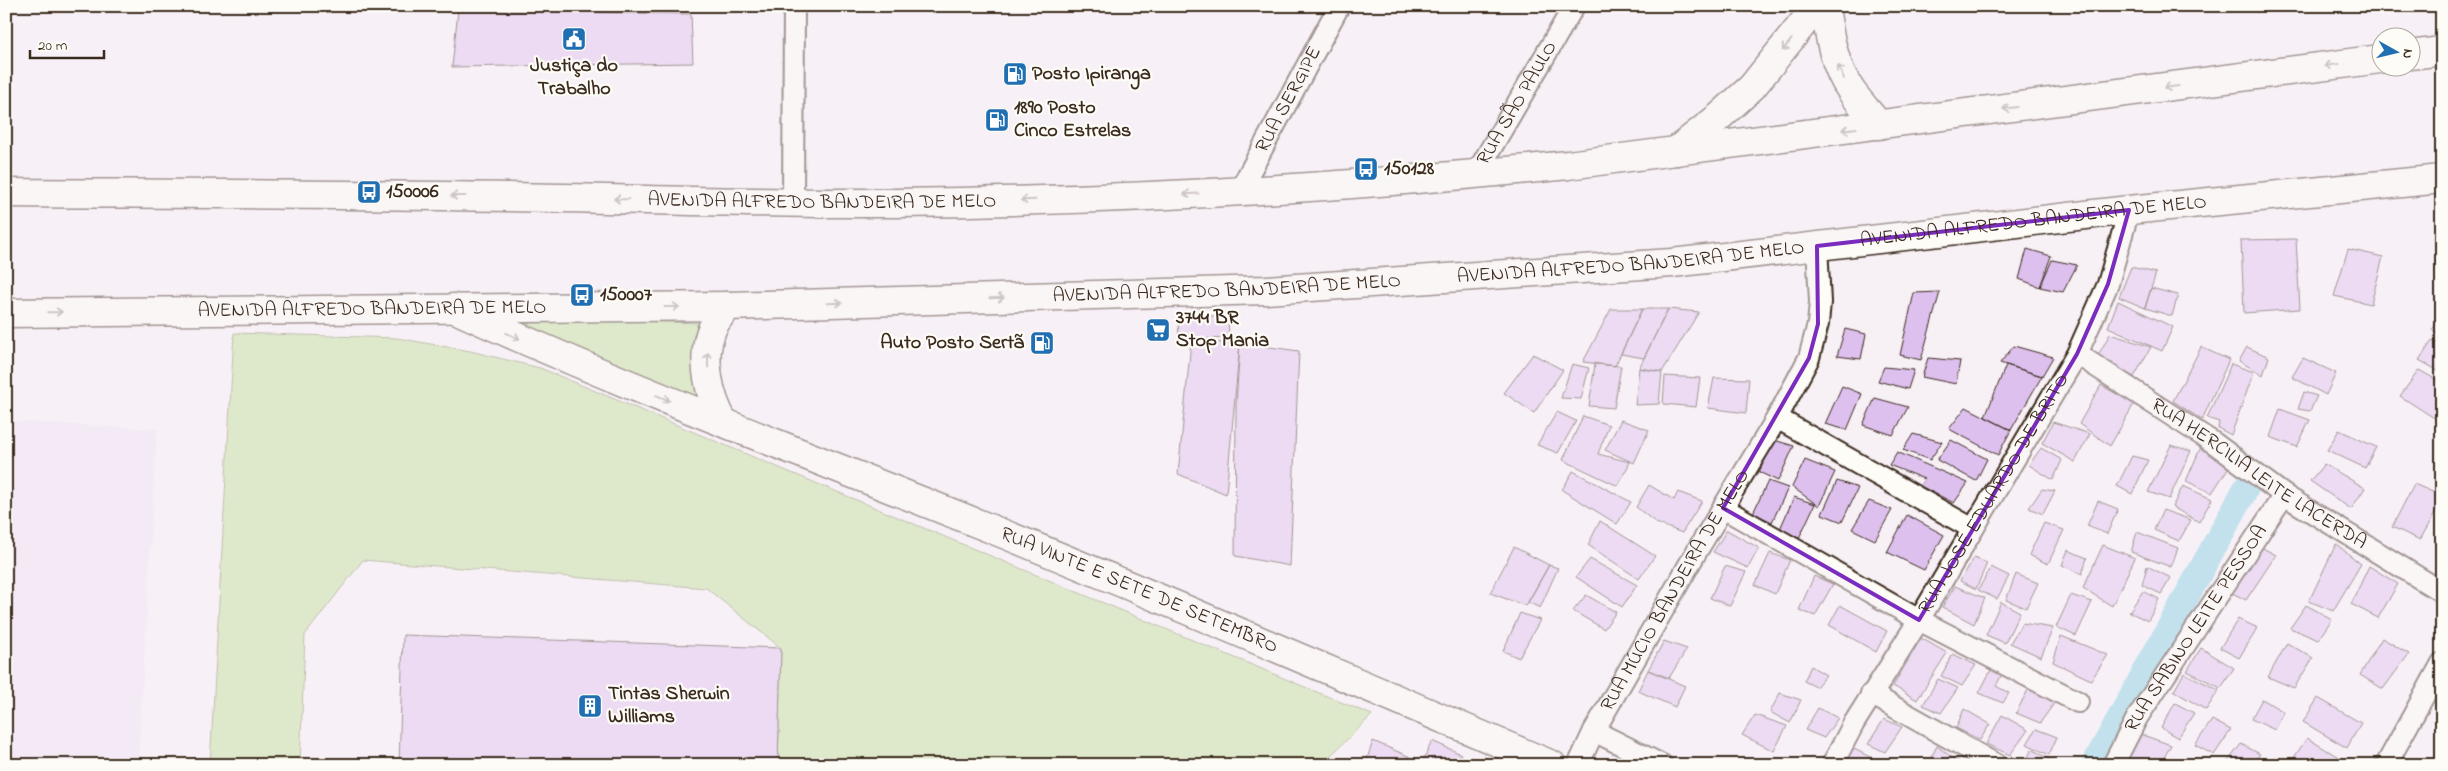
<svg xmlns="http://www.w3.org/2000/svg" width="2448" height="771" viewBox="0 0 2448 771" font-family="'Indie Flower',sans-serif">
<style>
.built{fill:#efe2f3}
.green{fill:#bfdf98;stroke:#7d845b}
.lines{fill:none;stroke-linecap:round;stroke-linejoin:round}
.canal{stroke:#83cfe3;stroke-width:26}
.building{fill:#ddc0ee;stroke:#3b2a1e}
.street-casing{stroke:#3b2a1e;stroke-width:24}
.secondary-casing{stroke:#3b2a1e;stroke-width:31}
.primary-casing{stroke:#3b2a1e;stroke-width:31}
.highway-casing{stroke:#3b2a1e;stroke-width:31}
.street{stroke:#fdfcf7;stroke-width:20}
.secondary{stroke:#fdfcf7;stroke-width:28}
.primary{stroke:#fdfcf7;stroke-width:28}
.highway{stroke:#fdfcf7;stroke-width:28}
.oneway{stroke:#9c938a}
.marked{fill:none;stroke:#7b2cbf;stroke-width:4;stroke-linejoin:round}
.labels{text-anchor:middle;dominant-baseline:central;stroke-width:4.5;stroke-linejoin:round;paint-order:stroke}
.poi-label{font-size:20px;font-weight:bold;fill:#3b2a1e;stroke:#fdfcf7;text-anchor:start}
.street-label{font-size:20px;fill:#3b2a1e;stroke:#fdfcf7}
</style>
<rect width="100%" height="100%" fill="#f7f0f5"/>
<filter id="ink" filterUnits="userSpaceOnUse"><feTurbulence type="fractalNoise" baseFrequency=".02" numOctaves="2"/><feDisplacementMap in="SourceGraphic" scale="10" xChannelSelector="R" yChannelSelector="G"/><feConvolveMatrix kernelMatrix="1 2 1 2 8 2 1 2 1" color-interpolation-filters="sRGB"/></filter>
<g filter="url(#ink)">
<!-- built -->
<path class="built" d="M 6,421 L 157,429 L 138,765 L 6,765 Z"/>
<!-- green -->
<path class="green" d="M 483,317 L 701,323 L 706,400 Z
M 234,333 L 397,338 L 470,351 L 540,368 L 1372,715 L 1321,765 L 778,765 L 781,648 L 706,588 L 363,560 L 305,635 L 300,765 L 210,765 Z"/>
<g class="lines">
<!-- canal -->
<path class="canal" d="M 2094,765 L 2251,479"/>
</g>
<!-- building -->
<path class="building" d="M 458,10 L 691,14 L 693,63 L 452,67 Z
M 2296,239 L 2300,309 L 2244,313 L 2241,240 Z
M 2027,249 L 2051,256 L 2040,287 L 2019,279 Z
M 2348,249 L 2383,257 L 2371,304 L 2334,296 Z
M 2052,260 L 2077,265 L 2063,292 L 2040,287 Z
M 2131,267 L 2156,273 L 2145,308 L 2119,297 Z
M 2151,288 L 2178,295 L 2172,316 L 2145,308 Z
M 1940,292 L 1921,360 L 1900,355 L 1914,293 Z
M 2118,301 L 2173,327 L 2162,351 L 2108,327 Z
M 1611,309 L 1642,309 L 1615,366 L 1583,362 Z
M 1642,309 L 1668,309 L 1644,358 L 1621,354 Z
M 1668,309 L 1699,312 L 1662,372 L 1639,368 Z
M 2442,314 L 2442,335 L 2432,330 Z
M 1228,315 L 1229,338 L 1179,340 L 1178,318 Z
M 1845,329 L 1866,334 L 1861,359 L 1837,356 Z
M 2110,334 L 2151,347 L 2134,377 L 2097,357 Z
M 2432,341 L 2442,345 L 2442,373 L 2419,360 Z
M 1191,342 L 1240,343 L 1226,494 L 1178,474 Z
M 1240,343 L 1299,351 L 1290,566 L 1235,556 L 1236,404 Z
M 2014,346 L 2053,357 L 2042,376 L 2000,363 Z
M 2201,347 L 2229,360 L 2202,420 L 2173,401 Z
M 2247,347 L 2269,357 L 2263,375 L 2239,361 Z
M 1533,354 L 1563,370 L 1534,413 L 1504,393 Z
M 1928,358 L 1960,361 L 1956,384 L 1922,377 Z
M 2303,358 L 2336,373 L 2326,395 L 2292,377 Z
M 1572,364 L 1589,368 L 1581,399 L 1561,398 Z
M 1595,364 L 1621,366 L 1614,408 L 1589,406 Z
M 2231,364 L 2254,372 L 2231,435 L 2218,428 L 2219,422 L 2207,418 Z
M 2006,365 L 2042,376 L 2011,430 L 1985,417 Z
M 1884,367 L 1914,370 L 1908,389 L 1878,381 Z
M 1639,368 L 1662,372 L 1659,404 L 1635,405 Z
M 2419,370 L 2442,383 L 2442,423 L 2400,396 Z
M 1665,376 L 1700,378 L 1696,407 L 1663,404 Z
M 1714,378 L 1749,379 L 1746,413 L 1708,408 Z
M 2101,385 L 2134,404 L 2110,446 L 2079,424 Z
M 1842,386 L 1862,394 L 1847,430 L 1825,424 Z
M 2304,392 L 2317,396 L 2310,411 L 2298,409 Z
M 1875,398 L 1908,407 L 1893,435 L 1863,425 Z
M 1966,407 L 2011,430 L 1998,455 L 1949,429 Z
M 2280,409 L 2310,420 L 2297,447 L 2270,437 Z
M 1557,412 L 1576,421 L 1558,453 L 1537,445 Z
M 1583,416 L 1609,425 L 1598,454 L 1630,462 L 1618,486 L 1563,460 Z
M 1621,420 L 1649,430 L 1634,463 L 1605,450 Z
M 2053,422 L 2090,434 L 2075,462 L 2042,443 Z
M 2339,430 L 2376,447 L 2365,468 L 2327,450 Z
M 1913,434 L 1942,442 L 1930,460 L 1903,450 Z
M 1774,440 L 1794,446 L 1778,481 L 1759,472 Z
M 1951,440 L 1987,459 L 1976,481 L 1937,460 Z
M 2171,445 L 2191,451 L 2169,499 L 2148,492 Z
M 2041,448 L 2062,460 L 2053,480 L 2029,465 Z
M 2200,449 L 2232,462 L 2212,493 L 2186,481 Z
M 1897,452 L 1968,483 L 1954,503 L 1920,486 L 1924,479 L 1889,465 Z
M 2132,456 L 2148,460 L 2132,494 L 2117,486 Z
M 1805,460 L 1835,472 L 1819,506 L 1792,487 Z
M 2324,464 L 2365,488 L 2351,509 L 2310,481 Z
M 1573,471 L 1631,502 L 1617,524 L 1562,490 Z
M 1768,481 L 1788,488 L 1772,522 L 1753,513 Z
M 1837,481 L 1858,488 L 1842,522 L 1822,514 Z
M 2414,484 L 2442,496 L 2442,501 L 2420,540 L 2392,527 Z
M 1649,485 L 1674,500 L 1678,492 L 1702,501 L 1682,533 L 1656,523 L 1636,507 Z
M 2183,486 L 2212,499 L 2199,522 L 2172,507 Z
M 2042,489 L 2055,491 L 2043,514 L 2029,508 Z
M 1794,497 L 1815,504 L 1799,538 L 1780,529 Z
M 1869,501 L 1892,510 L 1875,540 L 1852,529 Z
M 2098,501 L 2118,509 L 2107,534 L 2087,526 Z
M 2163,510 L 2191,520 L 2179,541 L 2154,530 Z
M 1907,515 L 1944,535 L 1924,570 L 1887,552 Z
M 1600,521 L 1655,556 L 1639,579 L 1588,545 Z
M 2044,523 L 2064,530 L 2048,564 L 2029,555 Z
M 1727,530 L 1759,548 L 1748,568 L 1713,552 Z
M 2137,532 L 2178,548 L 2171,567 L 2131,552 Z
M 2336,544 L 2361,564 L 2333,611 L 2309,601 Z
M 2103,545 L 2135,558 L 2112,606 L 2083,588 Z
M 2259,546 L 2276,555 L 2246,600 L 2230,592 Z
M 1514,547 L 1549,565 L 1526,606 L 1490,593 Z
M 2068,550 L 2087,558 L 2082,574 L 2062,565 Z
M 1770,553 L 1790,560 L 1775,594 L 1755,585 Z
M 1974,558 L 1987,563 L 1976,589 L 1960,581 Z
M 1590,559 L 1637,585 L 1622,607 L 1576,577 Z
M 1549,565 L 1558,568 L 1540,608 L 1528,602 Z
M 1725,566 L 1746,572 L 1730,606 L 1710,598 Z
M 2147,566 L 2171,578 L 2161,594 L 2142,585 Z
M 2369,566 L 2398,584 L 2378,618 L 2351,604 Z
M 1991,567 L 2009,576 L 1997,599 L 1978,590 Z
M 2016,574 L 2038,583 L 2026,608 L 2006,600 Z
M 1814,576 L 1833,584 L 1815,616 L 1799,610 Z
M 1955,586 L 1985,598 L 1974,624 L 1942,607 Z
M 2143,591 L 2159,599 L 2148,621 L 2129,612 Z
M 1586,595 L 1616,612 L 1604,629 L 1573,611 Z
M 2071,595 L 2092,602 L 2076,636 L 2056,627 Z
M 2001,602 L 2020,612 L 2005,643 L 1986,635 Z
M 1840,605 L 1887,631 L 1876,652 L 1829,625 Z
M 2306,605 L 2332,619 L 2318,640 L 2290,628 Z
M 1520,613 L 1540,620 L 1519,658 L 1503,651 Z
M 2238,619 L 2258,628 L 2239,658 L 2220,648 Z
M 2022,623 L 2053,628 L 2041,657 L 2010,643 Z
M 403,635 L 781,648 L 778,765 L 399,765 Z
M 2061,636 L 2108,655 L 2091,680 L 2053,662 Z
M 1921,638 L 1947,653 L 1917,700 L 1893,686 Z
M 2382,638 L 2409,654 L 2383,689 L 2360,675 Z
M 1664,641 L 1687,649 L 1669,678 L 1648,670 Z
M 2287,643 L 2313,658 L 2294,688 L 2268,677 Z
M 2201,648 L 2234,668 L 2221,688 L 2187,671 Z
M 1953,654 L 1976,665 L 1962,686 L 1941,676 Z
M 1994,664 L 2004,670 L 1996,686 L 2009,693 L 2003,703 L 1979,693 Z
M 1811,666 L 1826,675 L 1816,687 L 1804,681 Z
M 1648,670 L 1685,686 L 1675,707 L 1638,691 Z
M 2184,673 L 2219,690 L 2206,710 L 2174,691 Z
M 1938,679 L 1958,688 L 1941,713 L 1923,705 Z
M 2031,684 L 2058,698 L 2040,723 L 2016,713 Z
M 1780,693 L 1801,700 L 1790,723 L 1770,712 Z
M 2318,698 L 2361,723 L 2347,748 L 2303,722 Z
M 2262,699 L 2284,712 L 2275,730 L 2251,719 Z
M 2175,703 L 2194,713 L 2178,738 L 2161,728 Z
M 1818,708 L 1838,718 L 1824,738 L 1805,730 Z
M 1964,709 L 1990,724 L 1980,740 L 1956,728 Z
M 1755,715 L 1787,726 L 1774,751 L 1742,735 Z
M 2002,715 L 2028,730 L 2010,755 L 1986,744 Z
M 1884,719 L 1902,727 L 1885,752 L 1868,744 Z
M 2212,720 L 2231,730 L 2214,755 L 2195,745 Z
M 2036,729 L 2057,737 L 2049,755 L 2027,744 Z
M 2140,734 L 2171,745 L 2160,765 L 2124,765 Z
M 2307,738 L 2345,761 L 2343,765 L 2297,765 L 2291,762 Z
M 1373,741 L 1415,759 L 1411,765 L 1365,765 Z
M 1432,741 L 1461,754 L 1455,765 L 1421,765 Z
M 2241,744 L 2260,754 L 2252,765 L 2225,765 Z
M 1937,746 L 1950,756 L 1944,765 L 1927,765 Z
M 1852,748 L 1874,759 L 1871,765 L 1843,765 Z
M 2032,749 L 2058,764 L 2024,765 Z
M 1950,756 L 1966,765 L 1945,765 Z"/>
<g class="lines">
<defs>
<g id="street">
<path id="s1" d="M 1476,174 L 1574,6"/>
<path id="s2" d="M 1239,192 L 1339,6"/>
<path d="M 793,204 L 794,6"/>
<path id="s3" d="M 2077,354 L 2214,443 L 2284,495 L 2442,592"/>
<path d="M 1777,418 L 1973,529"/>
<path d="M 1723,508 L 1919,620 L 2078,702"/>
<path d="M 1871,694 L 1997,765"/>
<path d="M 1594,731 L 1662,765"/>
<path id="s4" d="M 1578,765 L 1594,731 L 1698,549 L 1777,418 L 1809,358 L 1818,324 L 1820,302 L 1817,246"/>
<path id="s5" d="M 1832,765 L 1854,723 L 1919,620 L 2077,354 L 2108,284 L 2129,210"/>
<path id="s6" d="M 2113,765 L 2137,718 L 2284,495"/>
<path d="M 2386,765 L 2442,663"/>
</g>
<path id="secondary" d="M 1825,6 C 1829,36 1834,67 1852,92 C 1860,103 1870,114 1879,125
M 1676,151 L 1719,117 L 1752,87 L 1817,6"/>
<g id="primary">
<path id="s7" d="M 453,308 C 625,387 803,453 979,524 C 1171,601 1361,685 1552,765"/>
<path d="M 724,423 C 709,397 700,358 712,329 C 716,320 722,313 728,306"/>
</g>
<g id="highway">
<path d="M 2410,55 L 2442,51"/>
<path id="s8" d="M 6,193 C 174,194 342,194 509,197 C 637,199 766,204 894,203 C 1119,201 1344,188 1568,165 L 2380,59"/>
<path id="s9" d="M 6,313 L 728,306 L 1266,290 L 1672,263 L 2129,210 L 2442,179"/>
</g>
</defs>
<!-- street casing -->
<use href="#street" class="street-casing"/>
<!-- secondary casing -->
<use href="#secondary" class="secondary-casing"/>
<!-- primary casing -->
<use href="#primary" class="primary-casing"/>
<!-- highway casing -->
<use href="#highway" class="highway-casing"/>
<!-- street -->
<use href="#street" class="street"/>
<!-- secondary -->
<use href="#secondary" class="secondary"/>
<!-- primary -->
<use href="#primary" class="primary"/>
<!-- highway -->
<use href="#highway" class="highway"/>
</g>
<!-- one-way arrows -->
<defs><path id="oneway-shaft" d="M-6 0H5M1.5-3L5.5 0L1.5 3" fill="none" stroke-width="1.6" stroke-linecap="round" stroke-linejoin="round" transform="scale(1.25)"/></defs>
<g class="oneway">
<use href="#oneway-shaft" transform="translate(1787 45) rotate(128)"/>
<use href="#oneway-shaft" transform="translate(2332 65) rotate(172)"/>
<use href="#oneway-shaft" transform="translate(1841 72) rotate(-114)"/>
<use href="#oneway-shaft" transform="translate(2171 87) rotate(173)"/>
<use href="#oneway-shaft" transform="translate(2010 108) rotate(173)"/>
<use href="#oneway-shaft" transform="translate(1849 129) rotate(173)"/>
<use href="#oneway-shaft" transform="translate(1191 194) rotate(177)"/>
<use href="#oneway-shaft" transform="translate(458 196) rotate(-180)"/>
<use href="#oneway-shaft" transform="translate(621 199) rotate(-179)"/>
<use href="#oneway-shaft" transform="translate(1028 200) rotate(178)"/>
<use href="#oneway-shaft" transform="translate(997 298) rotate(-2)"/>
<use href="#oneway-shaft" transform="translate(835 303) rotate(-2)"/>
<use href="#oneway-shaft" transform="translate(672 307)"/>
<use href="#oneway-shaft" transform="translate(55 312) rotate(-1)"/>
<use href="#oneway-shaft" transform="translate(513 336) rotate(24)"/>
<use href="#oneway-shaft" transform="translate(708 360) rotate(-91)"/>
<use href="#oneway-shaft" transform="translate(663 398) rotate(22)"/>
</g>
</g>
<!-- marked area -->
<path d="M0 0H2448V771H0ZM 2129,210 L 2108,284 L 2077,354 L 1919,620 L 1723,508 L 1809,358 L 1818,324 L 1817,246 Z" fill="#f7f0f5" fill-opacity=".55" fill-rule="evenodd"/>
<path class="marked" d="M 2129,210 L 2108,284 L 2077,354 L 1919,620 L 1723,508 L 1809,358 L 1818,324 L 1817,246 Z"/>
<!-- icons -->
<defs>
<symbol id="civic-square" viewBox="-11 -11 22 22"><rect x="-9" y="-9" width="18" height="18" rx="4" fill="#1f6fb2" stroke="#fdfcf7"/><path d="M-.6-6.5H3V-4.5H.6V-3L4-1V1h2V6H-6V1h2V-1L-.6-3ZM-1.2 2.5V6h2.4V2.5Z" fill="#fff"/></symbol>
<symbol id="fuel-square" viewBox="-11 -11 22 22"><rect x="-9" y="-9" width="18" height="18" rx="4" fill="#1f6fb2" stroke="#fdfcf7"/><path d="M-5.5-6h7V0h2V4h1.3V-2.5L3-4.5l.8-.8L6-3V5H2.5V1h-1V6h-7ZM-4.2-4.7v3.2H.2V-4.7Z" fill="#fff"/></symbol>
<symbol id="bus-square" viewBox="-11 -11 22 22"><rect x="-9" y="-9" width="18" height="18" rx="4" fill="#1f6fb2" stroke="#fdfcf7"/><path d="M-5-6H5V4H4V6H2V4H-2V6H-4V4H-5ZM-3.5-4V0h7V-4ZM-3.5 1.2v1.5H-2V1.2ZM2 1.2v1.5H3.5V1.2Z" fill="#fff"/></symbol>
<symbol id="supermarket-square" viewBox="-11 -11 22 22"><rect x="-9" y="-9" width="18" height="18" rx="4" fill="#1f6fb2" stroke="#fdfcf7"/><path d="M-6-5.5h2.5l.6 2H6L4.5 2H-2.5L-4.4-4H-6ZM-1.5 3.2a1.3 1.3 0 1 0 .1 0ZM3 3.2a1.3 1.3 0 1 0 .1 0Z" fill="#fff"/></symbol>
<symbol id="building-square" viewBox="-11 -11 22 22"><rect x="-9" y="-9" width="18" height="18" rx="4" fill="#1f6fb2" stroke="#fdfcf7"/><path d="M-4-6H4V6H1V3H-1V6H-4ZM-2.5-4.3h1.7v1.8h-1.7ZM.8-4.3h1.7v1.8H.8ZM-2.5-1h1.7V.8h-1.7ZM.8-1h1.7V.8H.8Z" fill="#fff"/></symbol>
</defs>
<g fill-rule="evenodd">
<use href="#civic-square" x="560" y="25" width="28" height="28"/>
<use href="#fuel-square" x="1001" y="60" width="28" height="28"/>
<use href="#fuel-square" x="983" y="106" width="28" height="28"/>
<use href="#bus-square" x="1352" y="155" width="28" height="28"/>
<use href="#bus-square" x="355" y="178" width="28" height="28"/>
<use href="#bus-square" x="568" y="281" width="28" height="28"/>
<use href="#supermarket-square" x="1144" y="316" width="28" height="28"/>
<use href="#fuel-square" x="1028" y="329" width="28" height="28"/>
<use href="#building-square" x="576" y="692" width="28" height="28"/>
</g>
<g class="labels">
<!-- poi labels -->
<g class="poi-label">
<text x="574" y="66" text-anchor="middle">Justiça do<tspan x="574" dy="23">Trabalho</tspan></text>
<text x="1032" y="74">Posto Ipiranga</text>
<text x="1014" y="108">1890 Posto<tspan x="1014" dy="23">Cinco Estrelas</tspan></text>
<text x="1384" y="169">150128</text>
<text x="386" y="192">150006</text>
<text x="600" y="295">150007</text>
<text x="1176" y="318">3744 BR<tspan x="1176" dy="23">Stop Mania</tspan></text>
<text x="1024" y="343" text-anchor="end">Auto Posto Sertã</text>
<text x="608" y="694">Tintas Sherwin<tspan x="608" dy="23">Williams</tspan></text>
</g>
<!-- street labels -->
<g class="street-label">
<text stroke="none"><textPath href="#s2" startOffset="105">RUA SERGIPE</textPath></text>
<text stroke="none"><textPath href="#s1" startOffset="82">RUA SÃO PAULO</textPath></text>
<text stroke="none"><textPath href="#s8" startOffset="816">AVENIDA ALFREDO BANDEIRA DE MELO</textPath></text>
<text stroke="none"><textPath href="#s9" startOffset="2031">AVENIDA ALFREDO BANDEIRA DE MELO</textPath></text>
<text stroke="none"><textPath href="#s9" startOffset="1626">AVENIDA ALFREDO BANDEIRA DE MELO</textPath></text>
<text stroke="none"><textPath href="#s9" startOffset="1221">AVENIDA ALFREDO BANDEIRA DE MELO</textPath></text>
<text stroke="none"><textPath href="#s9" startOffset="366">AVENIDA ALFREDO BANDEIRA DE MELO</textPath></text>
<text stroke="none"><textPath href="#s3" startOffset="218">RUA HERCILIA LEITE LACERDA</textPath></text>
<text stroke="none"><textPath href="#s5" startOffset="316">RUA JOSÉ EDUARDO DE BRITO</textPath></text>
<text stroke="none"><textPath href="#s7" startOffset="742">RUA VINTE E SETE DE SETEMBRO</textPath></text>
<text stroke="none"><textPath href="#s4" startOffset="200">RUA MÚCIO BANDEIRA DE MELO</textPath></text>
<text stroke="none"><textPath href="#s6" startOffset="160">RUA SABINO LEITE PESSOA</textPath></text>
</g>
</g>
<!-- margin -->
<rect width="2448" height="771" fill="none" stroke="#fdfcf7" stroke-width="25"/>
<rect x="12" y="12" width="2423" height="746" fill="none" stroke="#3b2a1e" stroke-width="2" filter="url(#ink)"/>
<!-- north arrow -->
<g transform="translate(2396 52) rotate(98)"><circle r="24" fill="#fdfcf7" stroke="#afa8a0"/>
<path d="M0-4L9 19L0 12L-9 19Z" fill="#1f6fb2"/>
<text y="-8" font-size="14" font-weight="bold" text-anchor="middle" fill="#3b2a1e">N</text>
</g>
<!-- scale -->
<path d="M30 50v8h74v-8" fill="none" stroke="#3b2a1e" stroke-width="2.5"/>
<text x="38" y="50" font-size="15" fill="#3b2a1e" stroke="#fdfcf7" stroke-width="4" paint-order="stroke">20 m</text>
</svg>
